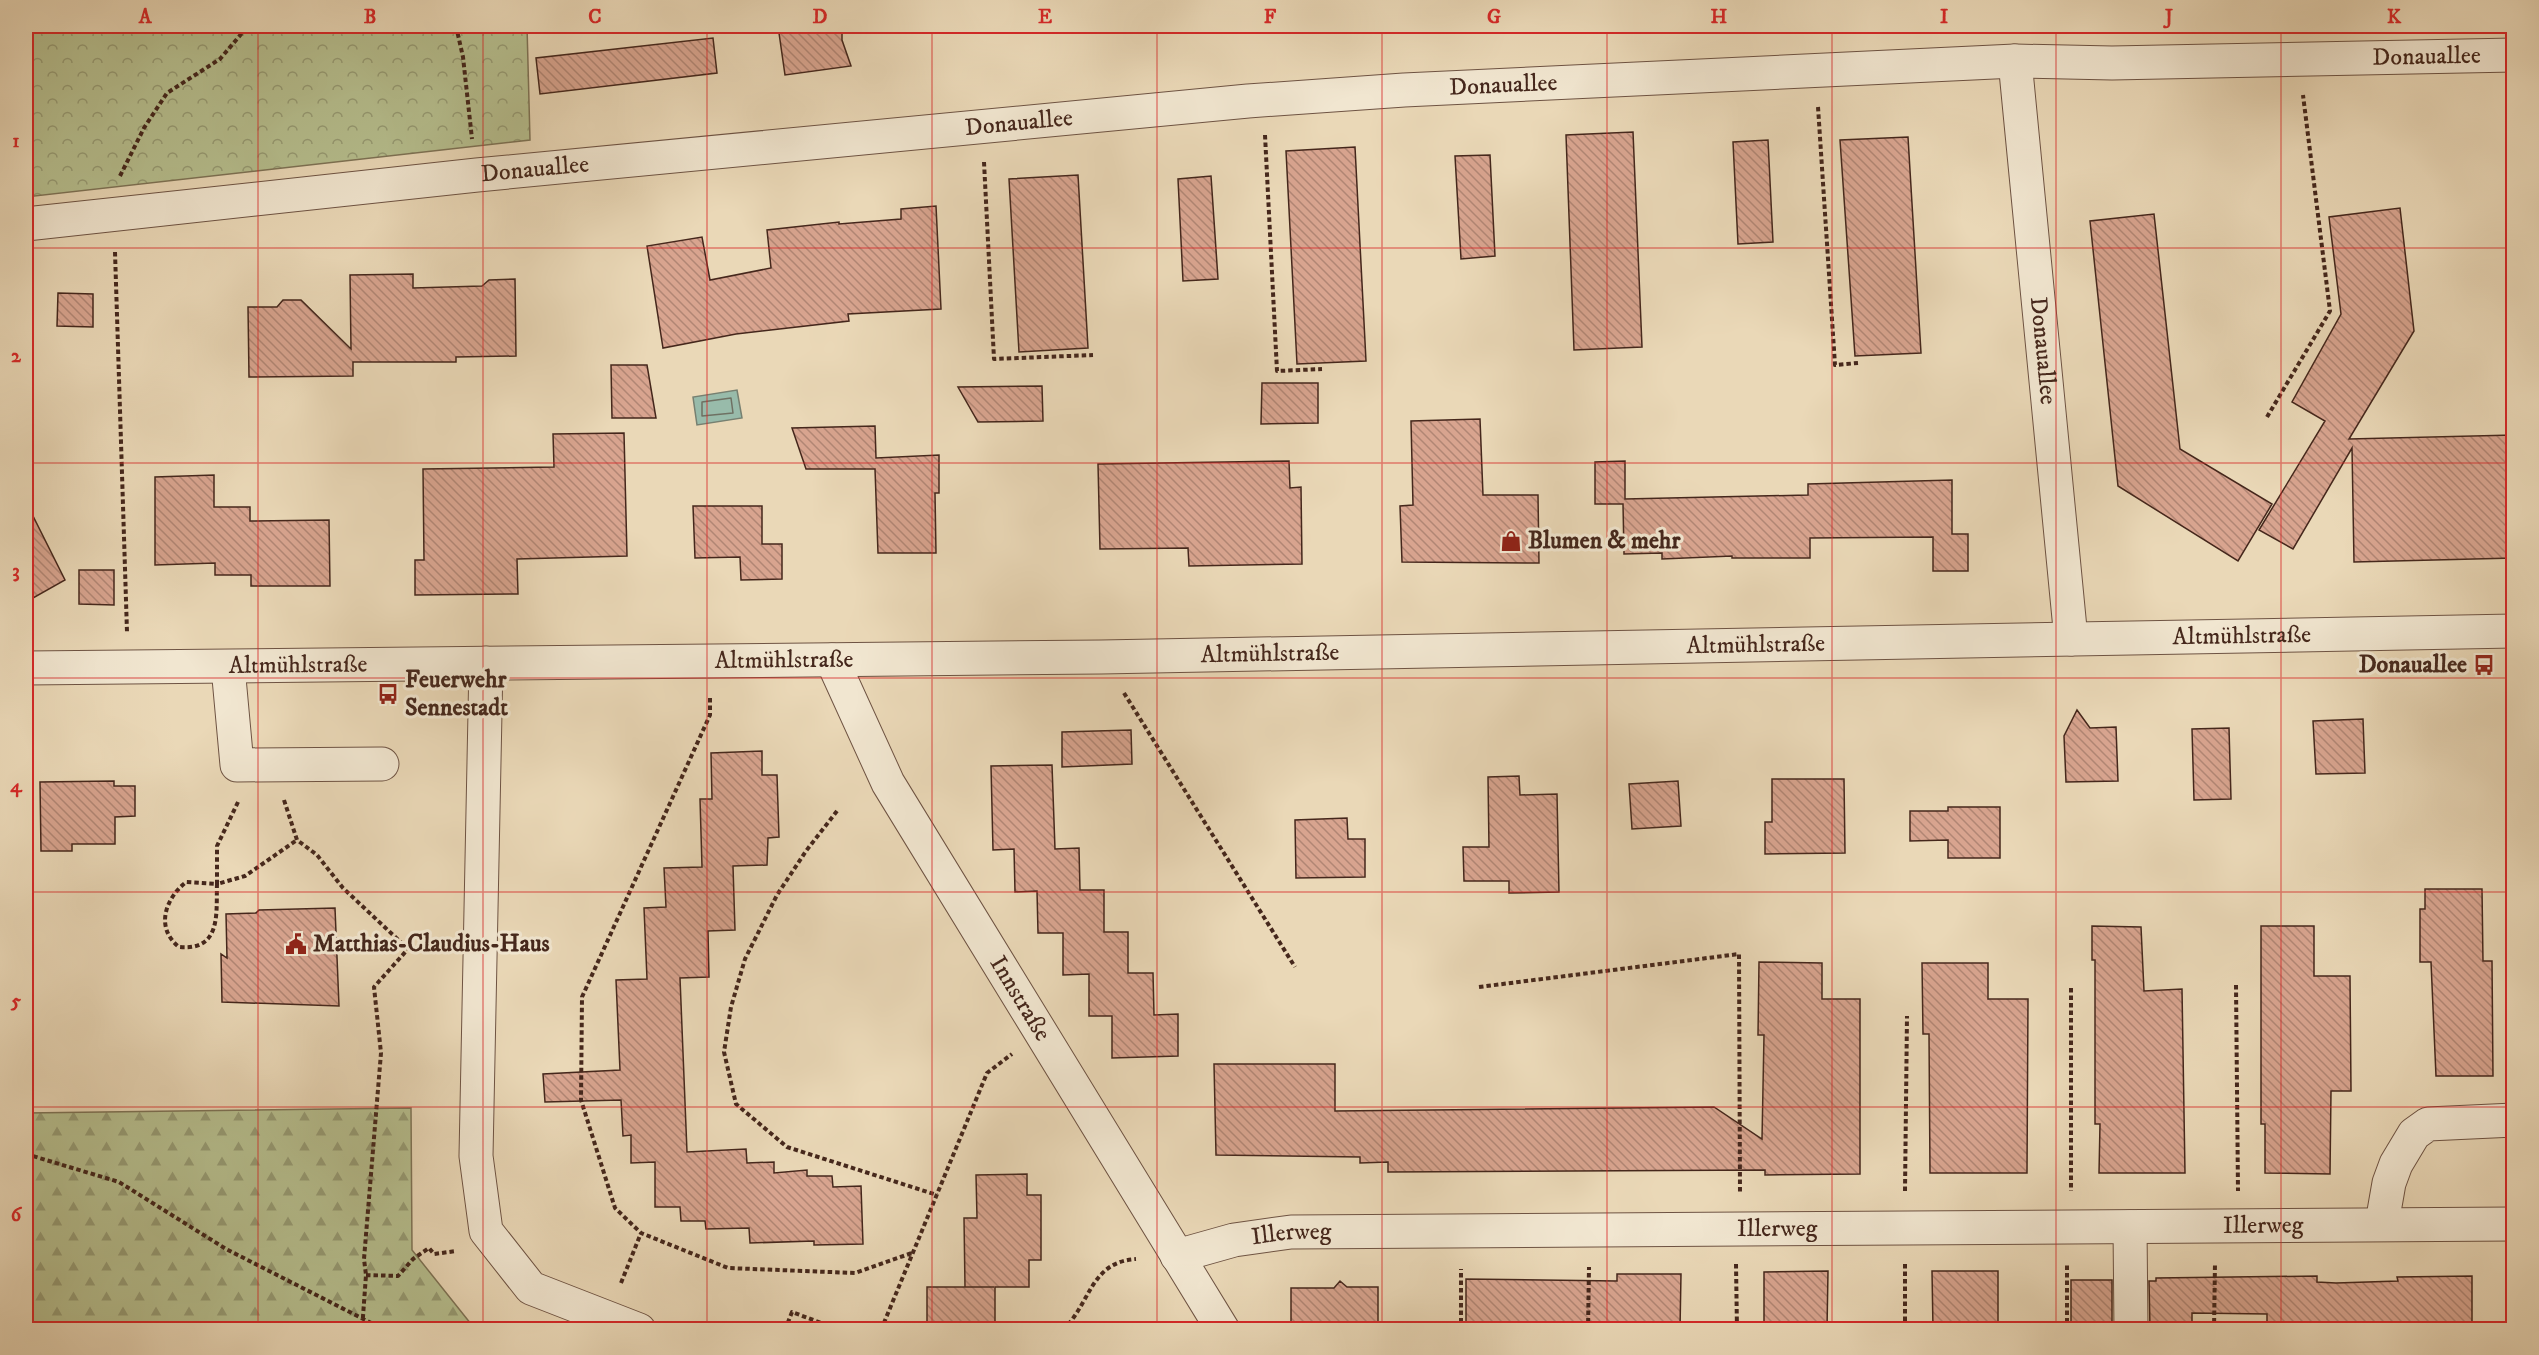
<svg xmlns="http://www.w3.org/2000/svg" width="2539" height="1355" viewBox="0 0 2539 1355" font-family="'IM FELL DW Pica',serif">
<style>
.forest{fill:url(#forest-firs);stroke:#7e7356;stroke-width:1.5}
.park{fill:url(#park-crowns);stroke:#7e7356;stroke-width:1.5}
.water{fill:#98bbaa;stroke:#778071;stroke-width:1.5}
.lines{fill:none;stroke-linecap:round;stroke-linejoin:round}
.shore{stroke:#6e7163;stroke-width:1.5}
.building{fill:url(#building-back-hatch);stroke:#45271c;stroke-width:1.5}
.minor-casing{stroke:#6e5343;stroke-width:35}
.path{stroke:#45271c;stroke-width:4;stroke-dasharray:4.5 3;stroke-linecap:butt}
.minor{stroke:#f1e6d0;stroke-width:33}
.grid{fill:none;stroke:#d62828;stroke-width:1.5;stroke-opacity:0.55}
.labels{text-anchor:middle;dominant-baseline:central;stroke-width:6;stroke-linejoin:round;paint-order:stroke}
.street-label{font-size:24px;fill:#45271c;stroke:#f1e6d0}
.poi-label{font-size:24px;font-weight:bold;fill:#45271c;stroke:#f1e6d0;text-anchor:start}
.neatline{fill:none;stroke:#d62828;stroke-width:2}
.grid-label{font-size:20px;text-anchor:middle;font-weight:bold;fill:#d62828}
</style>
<defs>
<pattern id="forest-firs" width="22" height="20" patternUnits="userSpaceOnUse" patternTransform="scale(1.5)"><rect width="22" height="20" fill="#b6bf8f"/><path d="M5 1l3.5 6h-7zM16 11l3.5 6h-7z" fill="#969b74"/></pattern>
<pattern id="park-crowns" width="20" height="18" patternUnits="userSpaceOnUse" patternTransform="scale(1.5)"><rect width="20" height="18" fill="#b6bf8f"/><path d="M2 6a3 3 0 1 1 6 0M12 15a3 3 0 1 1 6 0" fill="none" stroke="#969b74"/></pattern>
<pattern id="building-back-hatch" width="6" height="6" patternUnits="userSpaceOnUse" patternTransform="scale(1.5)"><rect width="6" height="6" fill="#d8a48f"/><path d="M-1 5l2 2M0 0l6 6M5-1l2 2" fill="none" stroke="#b18674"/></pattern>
</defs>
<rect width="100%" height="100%" fill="#ead8b7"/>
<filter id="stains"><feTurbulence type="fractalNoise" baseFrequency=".00333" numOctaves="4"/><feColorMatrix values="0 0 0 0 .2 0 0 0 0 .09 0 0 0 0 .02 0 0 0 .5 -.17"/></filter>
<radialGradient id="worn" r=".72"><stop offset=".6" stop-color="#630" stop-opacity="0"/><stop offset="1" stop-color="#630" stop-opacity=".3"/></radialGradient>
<!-- forest -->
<path class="forest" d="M 411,1108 L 412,1250 L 475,1329 L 26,1329 L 26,1113 Z"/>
<!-- park -->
<path class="park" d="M 26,26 L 527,26 L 530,140 L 26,197 Z"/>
<!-- water -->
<path class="water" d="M 737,390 L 742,418 L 697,425 L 693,397 Z"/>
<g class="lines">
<!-- shore -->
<path class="shore" d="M 731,398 L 733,413 L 702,416 L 702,402 Z"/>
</g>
<!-- building -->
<path class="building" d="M 778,26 L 842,26 L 842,40 L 851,66 L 785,75 Z
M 713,38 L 717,73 L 540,94 L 536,58 Z
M 1633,132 L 1642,347 L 1574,350 L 1566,135 Z
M 1908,137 L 1921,353 L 1855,356 L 1840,140 Z
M 1768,140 L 1773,242 L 1738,244 L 1733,142 Z
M 1355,147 L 1366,361 L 1297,364 L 1286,151 Z
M 1490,155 L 1495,256 L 1461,259 L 1455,156 Z
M 1078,175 L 1088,348 L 1019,352 L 1009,179 Z
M 1211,176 L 1218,279 L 1183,281 L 1178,179 Z
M 936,206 L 941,309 L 848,314 L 849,321 L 736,334 L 663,348 L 647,246 L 702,237 L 710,280 L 771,268 L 767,230 L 839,222 L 839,224 L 901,219 L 901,209 Z
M 2400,208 L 2414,331 L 2349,439 L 2514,435 L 2514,558 L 2354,562 L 2352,448 L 2293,549 L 2259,530 L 2325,421 L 2292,402 L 2341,314 L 2329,217 Z
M 2154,214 L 2180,449 L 2272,504 L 2238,561 L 2118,486 L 2090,221 Z
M 413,274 L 413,288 L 482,286 L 489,280 L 515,279 L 516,356 L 456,357 L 456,362 L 353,362 L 353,376 L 249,377 L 248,307 L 277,307 L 283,300 L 301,300 L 351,349 L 350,275 Z
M 58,293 L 93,294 L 93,327 L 57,326 Z
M 611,365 L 647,365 L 656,418 L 612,418 Z
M 1262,383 L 1318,383 L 1318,423 L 1261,424 Z
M 1042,386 L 1043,421 L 978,422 L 958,387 Z
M 1480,419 L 1483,495 L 1538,495 L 1539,563 L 1402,562 L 1400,506 L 1413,505 L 1411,421 Z
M 875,426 L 876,458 L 939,455 L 939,493 L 935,493 L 936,553 L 878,553 L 875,469 L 806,469 L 792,428 Z
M 624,433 L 627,556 L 517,559 L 518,594 L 415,595 L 415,560 L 424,560 L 423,469 L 554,467 L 553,434 Z
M 1289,461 L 1290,488 L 1301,487 L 1302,564 L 1189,566 L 1188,548 L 1100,549 L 1098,464 Z
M 1625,461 L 1625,499 L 1808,495 L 1808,484 L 1952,480 L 1952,534 L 1968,534 L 1968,571 L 1933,571 L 1933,537 L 1810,538 L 1810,558 L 1732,558 L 1732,556 L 1662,559 L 1662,553 L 1624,554 L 1623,504 L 1595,504 L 1595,462 Z
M 214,475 L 214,507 L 250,507 L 250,521 L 329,520 L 330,586 L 251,586 L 251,575 L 215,575 L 215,563 L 155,565 L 155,477 Z
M 26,502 L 65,580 L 26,602 Z
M 693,506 L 762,506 L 762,544 L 782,544 L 782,579 L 741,580 L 740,557 L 695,558 Z
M 79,570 L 114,570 L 114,605 L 79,604 Z
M 2077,710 L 2090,728 L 2116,727 L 2118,781 L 2066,782 L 2064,736 Z
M 2363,719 L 2365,773 L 2316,774 L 2313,721 Z
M 2229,728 L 2231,799 L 2194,800 L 2192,729 Z
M 1131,730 L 1132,764 L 1062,767 L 1062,732 Z
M 762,751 L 762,775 L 777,775 L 779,837 L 768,838 L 767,865 L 733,866 L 735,930 L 708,931 L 709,977 L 680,978 L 687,1152 L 746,1149 L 747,1163 L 774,1162 L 774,1173 L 807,1170 L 807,1176 L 832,1176 L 833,1187 L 861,1186 L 863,1244 L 814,1245 L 814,1241 L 750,1243 L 749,1228 L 706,1229 L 705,1221 L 681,1221 L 680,1207 L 655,1207 L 655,1162 L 631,1163 L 631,1135 L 623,1136 L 621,1100 L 545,1102 L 543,1074 L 620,1070 L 616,980 L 647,979 L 644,908 L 666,907 L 664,868 L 702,867 L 700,799 L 712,799 L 711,753 Z
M 1052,765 L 1055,849 L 1079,848 L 1080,890 L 1104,890 L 1104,932 L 1128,932 L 1128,973 L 1153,973 L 1154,1015 L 1178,1014 L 1178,1056 L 1112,1058 L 1112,1016 L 1089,1016 L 1089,974 L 1063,975 L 1063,933 L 1038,933 L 1037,891 L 1015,892 L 1014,849 L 993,850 L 991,766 Z
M 1519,776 L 1520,795 L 1557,794 L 1559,892 L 1509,893 L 1509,881 L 1464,881 L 1463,847 L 1489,847 L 1488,777 Z
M 1772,779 L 1844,779 L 1845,853 L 1765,854 L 1765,822 L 1772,822 Z
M 114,781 L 114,786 L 135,786 L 135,816 L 115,817 L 115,844 L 72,844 L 72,851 L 41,851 L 40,782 Z
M 1678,781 L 1681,826 L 1632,829 L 1629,784 Z
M 1948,807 L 2000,807 L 2000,858 L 1948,858 L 1948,840 L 1910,841 L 1910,811 L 1948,811 Z
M 1347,818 L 1348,839 L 1365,839 L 1365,877 L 1296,878 L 1295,820 Z
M 2425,889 L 2482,889 L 2483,961 L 2492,961 L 2493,1076 L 2436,1076 L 2431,962 L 2420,962 L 2420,909 L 2425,909 Z
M 335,908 L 339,1006 L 222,1002 L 221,954 L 227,958 L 226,914 L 256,913 L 259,910 Z
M 2092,926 L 2141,927 L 2144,991 L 2182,989 L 2185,1173 L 2099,1173 L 2100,1124 L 2095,1124 L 2095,960 L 2092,960 Z
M 2261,926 L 2314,926 L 2314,976 L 2350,976 L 2351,1091 L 2331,1091 L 2330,1174 L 2265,1173 L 2265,1124 L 2261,1124 Z
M 1759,962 L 1822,963 L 1822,999 L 1860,999 L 1860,1174 L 1765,1175 L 1765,1170 L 1388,1172 L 1388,1162 L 1360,1163 L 1360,1157 L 1216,1155 L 1214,1064 L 1335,1064 L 1335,1111 L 1714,1107 L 1762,1139 L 1764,1035 L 1758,1035 Z
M 1922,963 L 1988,963 L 1988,999 L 2028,999 L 2027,1173 L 1930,1173 L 1929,1034 L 1923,1034 Z
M 1027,1174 L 1027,1195 L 1041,1195 L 1041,1260 L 1029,1260 L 1029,1287 L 995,1287 L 995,1329 L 927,1329 L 927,1287 L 994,1287 L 965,1287 L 964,1218 L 977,1218 L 976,1175 Z
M 1828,1271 L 1827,1329 L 1764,1329 L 1764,1272 Z
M 1932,1271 L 1998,1271 L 1998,1329 L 1933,1329 Z
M 1617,1274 L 1681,1274 L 1680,1329 L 1466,1329 L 1466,1279 L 1617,1281 Z
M 2317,1276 L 2317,1282 L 2336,1283 L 2398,1281 L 2397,1277 L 2472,1276 L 2472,1329 L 2336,1327 L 2336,1329 L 2267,1329 L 2267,1314 L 2192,1313 L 2192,1329 L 2150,1329 L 2149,1281 L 2156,1281 L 2156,1278 Z
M 2071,1280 L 2112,1280 L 2112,1329 L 2071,1329 Z
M 1340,1281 L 1347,1287 L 1378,1287 L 1378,1329 L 1291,1329 L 1291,1288 L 1334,1288 Z"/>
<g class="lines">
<defs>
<g id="minor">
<path id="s1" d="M 2015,61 L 2071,639"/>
<path id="s2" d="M 26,224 L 477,175 L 1248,101 L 1404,90 L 2015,61 L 2112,63 L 2514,55"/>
<path id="s3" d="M 832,660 L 888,783 L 1223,1330"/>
<path d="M 486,663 L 476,1156 L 486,1231 L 531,1288 L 639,1330"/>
<path d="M 228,667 L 237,765 L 382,764"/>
<path id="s4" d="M 26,668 L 1101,657 L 2514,631"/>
<path d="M 2382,1223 L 2389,1183 L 2396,1164 L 2414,1134 L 2428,1124 L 2514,1120"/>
<path d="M 2130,1227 L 2131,1330"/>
<path id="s5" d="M 1177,1256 L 1234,1240 L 1291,1232 L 2514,1224"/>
</g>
</defs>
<!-- minor casing -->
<use href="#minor" class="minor-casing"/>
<!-- path -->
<path class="path" d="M 456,26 L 463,57 L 472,139
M 1818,107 L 1835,365 L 1858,363
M 1265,135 L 1277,371 L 1322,369
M 984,162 L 994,359 L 1093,355
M 120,176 L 144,128 L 167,93 L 220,59 L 248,26
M 115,252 L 127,632
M 2267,417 L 2330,311 L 2303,95
M 1124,693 L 1295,967
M 710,698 L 710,715 L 582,997 L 581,1100 L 615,1208 L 641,1233 L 728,1268 L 855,1273 L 912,1253
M 284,800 L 297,840 L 317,855 L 343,888 L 408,949 L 374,987 L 381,1053 L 364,1259 L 366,1275 L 362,1330
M 238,802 L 217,846 L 217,884 L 186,882 C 165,899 155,928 179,947 C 222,951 216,913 217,884 L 245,876 L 297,840
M 837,811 L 806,851 L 777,895 L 745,959 L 731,1007 L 724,1052 L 736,1104 L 787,1147 L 937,1195
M 2236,985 L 2238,1191
M 1479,987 L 1739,954 L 1740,1194
M 2071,988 L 2071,1191
M 26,1154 L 119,1182 L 226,1249 L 385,1330
M 1905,1191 L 1907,1016
M 1736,1264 L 1737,1330
M 1905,1264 L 1905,1330
M 366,1275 L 398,1276 L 413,1259 L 429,1248 L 434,1254 L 456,1251
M 621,1283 L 641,1233
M 785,1330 L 792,1312 L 840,1330
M 881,1330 L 987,1073 L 1012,1054
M 1063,1330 C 1091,1303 1090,1262 1136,1259
M 1461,1330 L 1461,1269
M 1588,1330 L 1589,1267
M 2067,1330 L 2067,1264
M 2214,1330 L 2215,1263"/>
<!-- minor -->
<use href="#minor" class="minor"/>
</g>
<!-- grid -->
<path class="grid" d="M 258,26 L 258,1330M 483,26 L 483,1330M 707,26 L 707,1330M 932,26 L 932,1330M 1157,26 L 1157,1330M 1382,26 L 1382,1330M 1607,26 L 1607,1330M 1832,26 L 1832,1330M 2056,26 L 2056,1330M 2281,26 L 2281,1330M 26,248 L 2514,248M 26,463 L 2514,463M 26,678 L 2514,678M 26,892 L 2514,892M 26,1107 L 2514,1107"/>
<!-- icons -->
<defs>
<symbol id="shop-bare" viewBox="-9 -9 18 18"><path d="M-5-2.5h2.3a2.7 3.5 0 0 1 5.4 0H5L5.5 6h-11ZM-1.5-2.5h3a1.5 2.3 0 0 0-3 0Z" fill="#8f2418" stroke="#f1e6d0" stroke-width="2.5" paint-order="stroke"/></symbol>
<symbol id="bus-bare" viewBox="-9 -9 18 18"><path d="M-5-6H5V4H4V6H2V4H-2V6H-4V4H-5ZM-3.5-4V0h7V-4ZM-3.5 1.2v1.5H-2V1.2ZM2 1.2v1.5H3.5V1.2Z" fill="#8f2418" stroke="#f1e6d0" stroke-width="2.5" paint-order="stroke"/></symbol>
<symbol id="civic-bare" viewBox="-9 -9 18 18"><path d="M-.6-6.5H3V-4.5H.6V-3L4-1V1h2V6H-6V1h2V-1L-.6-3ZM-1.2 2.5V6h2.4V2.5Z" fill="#8f2418" stroke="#f1e6d0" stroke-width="2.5" paint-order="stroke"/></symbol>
</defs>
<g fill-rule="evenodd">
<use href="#shop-bare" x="1496" y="526" width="30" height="30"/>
<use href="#bus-bare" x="2469" y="650" width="30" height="30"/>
<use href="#bus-bare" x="373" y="679" width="30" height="30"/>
<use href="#civic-bare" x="281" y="929" width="30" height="30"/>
</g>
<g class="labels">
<!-- street labels -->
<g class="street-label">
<text stroke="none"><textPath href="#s2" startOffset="2408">Donauallee</textPath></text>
<text stroke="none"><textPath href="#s2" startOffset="1484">Donauallee</textPath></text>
<text stroke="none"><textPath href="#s2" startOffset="998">Donauallee</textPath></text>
<text stroke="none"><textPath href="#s2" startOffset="512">Donauallee</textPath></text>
<text stroke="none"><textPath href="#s1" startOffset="291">Donauallee</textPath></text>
<text stroke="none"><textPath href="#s4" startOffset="2216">Altmühlstraße</textPath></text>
<text stroke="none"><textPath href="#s4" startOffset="1730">Altmühlstraße</textPath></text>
<text stroke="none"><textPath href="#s4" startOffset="1244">Altmühlstraße</textPath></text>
<text stroke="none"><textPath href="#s4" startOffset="758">Altmühlstraße</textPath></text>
<text stroke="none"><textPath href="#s4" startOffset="272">Altmühlstraße</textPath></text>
<text stroke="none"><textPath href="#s3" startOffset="388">Innstraße</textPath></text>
<text stroke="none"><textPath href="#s5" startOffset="1089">Illerweg</textPath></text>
<text stroke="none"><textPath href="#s5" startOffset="603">Illerweg</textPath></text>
<text stroke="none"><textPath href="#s5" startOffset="117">Illerweg</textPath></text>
</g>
<!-- poi labels -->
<g class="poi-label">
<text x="1528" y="541">Blumen &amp; mehr</text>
<text x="2467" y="665" text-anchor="end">Donauallee</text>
<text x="405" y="680">Feuerwehr<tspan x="405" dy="28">Sennestadt</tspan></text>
<text x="313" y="944">Matthias-Claudius-Haus</text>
</g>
</g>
<!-- margin -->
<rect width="2539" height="1355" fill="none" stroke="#ead8b7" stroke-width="66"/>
<rect x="33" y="33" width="2473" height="1289" class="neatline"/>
<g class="grid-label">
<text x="145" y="23">A</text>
<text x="370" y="23">B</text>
<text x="595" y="23">C</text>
<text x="820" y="23">D</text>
<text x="1045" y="23">E</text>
<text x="1270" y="23">F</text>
<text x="1494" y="23">G</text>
<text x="1719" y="23">H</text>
<text x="1944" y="23">I</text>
<text x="2169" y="23">J</text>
<text x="2394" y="23">K</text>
<text x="16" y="147">1</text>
<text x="16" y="362">2</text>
<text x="16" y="577">3</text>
<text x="16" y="792">4</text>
<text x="16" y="1007">5</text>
<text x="16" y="1221">6</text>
</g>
<rect width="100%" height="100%" filter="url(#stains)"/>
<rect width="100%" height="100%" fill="url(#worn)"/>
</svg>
